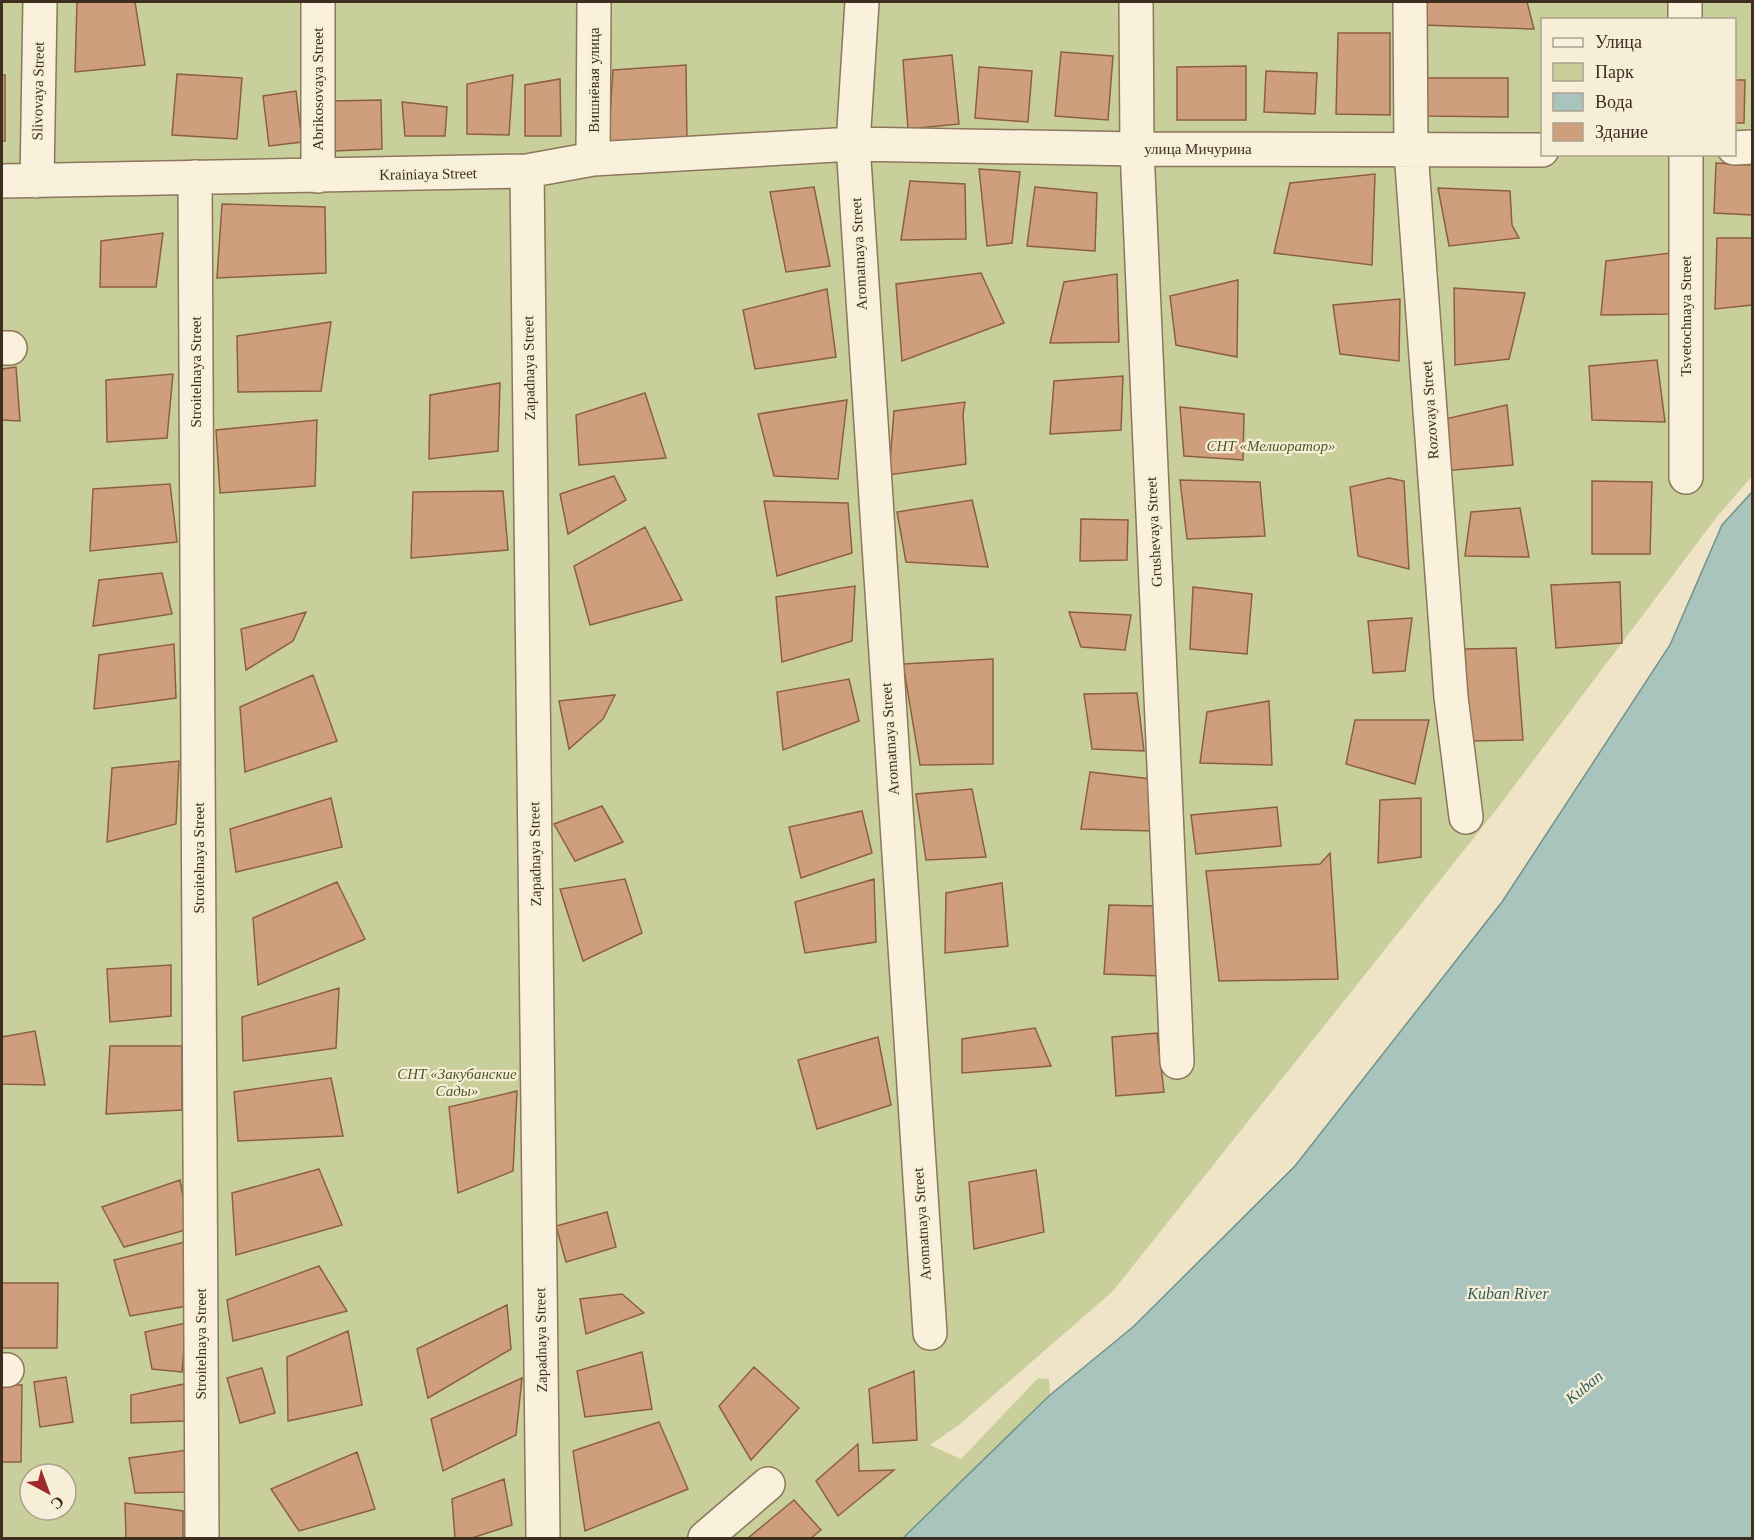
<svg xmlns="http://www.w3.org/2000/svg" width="1754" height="1540" viewBox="0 0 1754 1540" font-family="Georgia,serif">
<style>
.green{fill:#c9cf9b;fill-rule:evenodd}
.water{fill:#a9c4bc;stroke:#6f938a;stroke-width:1.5}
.building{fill:#cf9f7d;stroke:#8d5f41;stroke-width:1.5}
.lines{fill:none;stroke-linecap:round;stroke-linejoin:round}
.minor-casing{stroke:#8d765c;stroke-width:36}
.minor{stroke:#faf1dc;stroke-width:33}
.labels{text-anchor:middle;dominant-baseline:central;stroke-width:4.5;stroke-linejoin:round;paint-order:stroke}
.street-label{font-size:15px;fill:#3d2e20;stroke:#f7eed8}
.park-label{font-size:15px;font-style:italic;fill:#4d5a26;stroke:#f7eed8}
.water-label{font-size:16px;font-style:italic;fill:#2f5d5a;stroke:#f7eed8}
</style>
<rect width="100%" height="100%" fill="#f0e4c8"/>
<!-- green -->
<path class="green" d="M 2,2 L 1752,2 L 1752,476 L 1716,518 L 1496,810 L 1113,1291 L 959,1425 L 930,1445 L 961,1459 L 1038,1378 L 1049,1379 L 1050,1395 L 903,1538 L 2,1538 ZM 1542,20 L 1734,20 L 1734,154 L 1542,154 ZM 30,1474 L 66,1474 L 66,1510 L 30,1510 Z"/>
<!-- water -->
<path class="water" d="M 1752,492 L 1752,1538 L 903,1538 L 1050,1395 L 1133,1327 L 1295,1166 L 1502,902 L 1670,645 L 1722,525 Z"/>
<!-- building -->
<path class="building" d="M 77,2 L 135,2 L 145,65 L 75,72 Z
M 1421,2 L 1527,2 L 1534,29 L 1423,25 Z
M 1338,33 L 1390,33 L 1390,115 L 1336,114 Z
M 1061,52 L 1113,56 L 1108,120 L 1055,116 Z
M 952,55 L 959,124 L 908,129 L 903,60 Z
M 686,65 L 687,143 L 608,146 L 613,70 Z
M 1246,66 L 1246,120 L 1177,120 L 1177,67 Z
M 979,67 L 1032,71 L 1028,122 L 975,118 Z
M 1266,71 L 1317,73 L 1315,114 L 1264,112 Z
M 177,74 L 242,78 L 237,139 L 172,135 Z
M 2,75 L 5,75 L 5,141 L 2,141 Z
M 513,75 L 509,135 L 467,134 L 467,84 Z
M 1426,78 L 1508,78 L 1508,117 L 1426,116 Z
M 560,79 L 561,136 L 525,136 L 525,85 Z
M 1734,80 L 1745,80 L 1744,123 L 1734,123 Z
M 296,91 L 302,142 L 269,146 L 263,96 Z
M 381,100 L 382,149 L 333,151 L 331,101 Z
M 402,102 L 447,107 L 445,136 L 405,136 Z
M 1716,163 L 1752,165 L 1752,215 L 1714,213 Z
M 979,169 L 1020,172 L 1012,243 L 987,246 Z
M 1375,174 L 1372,265 L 1274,253 L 1290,183 Z
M 910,181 L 965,184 L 966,239 L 901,240 Z
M 814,187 L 830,266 L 786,272 L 770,192 Z
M 1035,187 L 1097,193 L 1095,251 L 1027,246 Z
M 1438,188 L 1510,191 L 1512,225 L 1519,238 L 1449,246 Z
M 222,204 L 325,207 L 326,273 L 217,278 Z
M 163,233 L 156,287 L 100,287 L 101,241 Z
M 1717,238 L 1752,238 L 1752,305 L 1715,309 Z
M 1670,253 L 1670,314 L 1601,315 L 1606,261 Z
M 981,273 L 1004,323 L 902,361 L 896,284 Z
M 1117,274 L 1119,342 L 1050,343 L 1064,282 Z
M 1238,280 L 1237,357 L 1176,345 L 1170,296 Z
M 1454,288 L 1525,293 L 1509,359 L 1455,365 Z
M 827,289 L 836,357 L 755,369 L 743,310 Z
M 1400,299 L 1399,361 L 1340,354 L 1333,305 Z
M 331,322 L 321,391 L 238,392 L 237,336 Z
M 1657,360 L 1665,422 L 1592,420 L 1589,366 Z
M 16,367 L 20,421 L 2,420 L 2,369 Z
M 173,374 L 167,438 L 107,442 L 106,380 Z
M 1123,376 L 1121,430 L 1050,434 L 1054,381 Z
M 500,383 L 498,451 L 429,459 L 430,395 Z
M 645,393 L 666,458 L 579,465 L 576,415 Z
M 847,400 L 838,479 L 774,476 L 758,414 Z
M 965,402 L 963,414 L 966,464 L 889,475 L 894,411 Z
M 1507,405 L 1513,465 L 1442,471 L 1445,419 Z
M 1180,407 L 1244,414 L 1243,460 L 1184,456 Z
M 317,420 L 315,486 L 220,493 L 216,430 Z
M 614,476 L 626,500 L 568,534 L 560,494 Z
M 1389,478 L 1404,481 L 1409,569 L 1358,556 L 1350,487 Z
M 1180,480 L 1260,482 L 1265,536 L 1187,539 Z
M 1592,481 L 1652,482 L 1650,554 L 1592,554 Z
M 170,484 L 177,542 L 90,551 L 93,489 Z
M 503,491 L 508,550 L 411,558 L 413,492 Z
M 972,500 L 988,567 L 906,562 L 897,512 Z
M 764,501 L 848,503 L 852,553 L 777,576 Z
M 1520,508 L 1529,557 L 1465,556 L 1471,512 Z
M 1081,519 L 1128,520 L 1127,560 L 1080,561 Z
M 645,527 L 682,600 L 590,625 L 574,566 Z
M 162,573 L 172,614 L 93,626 L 99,580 Z
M 1620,582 L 1622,643 L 1556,648 L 1551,585 Z
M 855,586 L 852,641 L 782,662 L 776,597 Z
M 1193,587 L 1252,594 L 1247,654 L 1190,649 Z
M 306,612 L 293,641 L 246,670 L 241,629 Z
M 1069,612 L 1131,615 L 1125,650 L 1081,647 Z
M 1412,618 L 1405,671 L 1373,673 L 1368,621 Z
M 174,644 L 176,698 L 94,709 L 99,655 Z
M 1516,648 L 1523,740 L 1468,741 L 1464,649 Z
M 993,659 L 993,764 L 920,765 L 903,664 Z
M 313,675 L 337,741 L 245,772 L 240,707 Z
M 849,679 L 859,721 L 783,750 L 777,692 Z
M 1137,693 L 1144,751 L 1092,749 L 1084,694 Z
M 615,695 L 603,719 L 569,749 L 559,701 Z
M 1269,701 L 1272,765 L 1200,763 L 1207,712 Z
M 1355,720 L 1429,720 L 1415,784 L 1346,764 Z
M 179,761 L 176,824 L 107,842 L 112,768 Z
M 1090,772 L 1151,779 L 1152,831 L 1081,829 Z
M 972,789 L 986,857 L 926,860 L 916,794 Z
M 331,798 L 342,847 L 236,872 L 230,829 Z
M 1421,798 L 1421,857 L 1378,863 L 1380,800 Z
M 602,806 L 623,842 L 575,861 L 554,824 Z
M 1277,807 L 1281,846 L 1196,854 L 1191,815 Z
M 862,811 L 872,853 L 801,878 L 789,827 Z
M 1330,853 L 1338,979 L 1219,981 L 1206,871 L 1320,864 Z
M 625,879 L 642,933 L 583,961 L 560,889 Z
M 874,879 L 876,942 L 805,953 L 795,902 Z
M 337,882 L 365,939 L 258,985 L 253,918 Z
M 1002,883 L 1008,946 L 945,953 L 946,893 Z
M 1109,905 L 1154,906 L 1162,976 L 1104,974 Z
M 171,965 L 171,1016 L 110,1022 L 107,969 Z
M 339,988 L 336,1048 L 243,1061 L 242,1017 Z
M 1035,1028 L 1051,1066 L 962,1073 L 962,1039 Z
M 35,1031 L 45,1085 L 2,1084 L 2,1037 Z
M 1157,1033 L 1164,1092 L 1116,1096 L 1112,1037 Z
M 878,1037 L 891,1105 L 817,1129 L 798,1060 Z
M 110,1046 L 182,1046 L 182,1110 L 106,1114 Z
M 331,1078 L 343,1136 L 238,1141 L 234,1092 Z
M 517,1091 L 513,1171 L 458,1193 L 449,1107 Z
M 319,1169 L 342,1225 L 236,1255 L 232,1193 Z
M 1036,1170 L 1044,1232 L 974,1249 L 969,1182 Z
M 180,1180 L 189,1229 L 124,1247 L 102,1207 Z
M 607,1212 L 616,1247 L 566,1262 L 556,1226 Z
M 185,1242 L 187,1306 L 130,1316 L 114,1260 Z
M 319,1266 L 347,1311 L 233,1341 L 227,1300 Z
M 2,1283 L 58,1283 L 57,1348 L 2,1348 Z
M 622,1294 L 644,1313 L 586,1334 L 580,1299 Z
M 507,1305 L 511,1349 L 428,1398 L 417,1349 Z
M 186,1323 L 182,1372 L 152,1369 L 145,1332 Z
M 348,1331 L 362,1405 L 288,1421 L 287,1357 Z
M 642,1352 L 652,1409 L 585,1417 L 577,1371 Z
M 754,1367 L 799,1408 L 751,1460 L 719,1406 Z
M 262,1368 L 275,1413 L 240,1423 L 227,1378 Z
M 914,1371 L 917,1440 L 873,1443 L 869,1389 Z
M 66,1377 L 73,1422 L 40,1427 L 34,1382 Z
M 522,1378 L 516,1435 L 443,1471 L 431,1419 Z
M 184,1384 L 185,1421 L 131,1423 L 131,1395 Z
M 2,1385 L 22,1385 L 21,1462 L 2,1462 Z
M 659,1422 L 688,1489 L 585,1531 L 573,1451 Z
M 858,1444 L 859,1471 L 894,1470 L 838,1516 L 816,1481 Z
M 188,1450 L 187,1492 L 135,1493 L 129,1458 Z
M 357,1452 L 375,1509 L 299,1531 L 271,1489 Z
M 504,1479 L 512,1525 L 472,1538 L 455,1538 L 452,1499 Z
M 794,1500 L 821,1530 L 811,1538 L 748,1538 Z
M 125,1503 L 183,1511 L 183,1538 L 126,1538 Z"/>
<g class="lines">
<defs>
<path id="minor" d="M 318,2 L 318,176
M 862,2 L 853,144 L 930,1333
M 1136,2 L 1137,149 L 1177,1062
M 1410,2 L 1411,151 L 1451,697 L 1466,817
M 1685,2 L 1685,20
M 1734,148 L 1752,147
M 593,159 L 594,2
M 527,171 L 543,1536
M 195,177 L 202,1538
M 2,181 L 527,171 L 593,159 L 853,144 L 1137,149 L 1542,150
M 37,181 L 40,2
M 2,348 L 10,348
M 1686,477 L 1686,154
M 2,1370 L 7,1370
M 705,1538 L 768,1484"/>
</defs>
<!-- minor casing -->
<use href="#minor" class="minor-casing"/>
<!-- minor -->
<use href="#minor" class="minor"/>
</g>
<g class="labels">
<!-- street labels -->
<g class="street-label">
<text transform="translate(594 80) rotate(-90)">Вишнёвая улица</text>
<text transform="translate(318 89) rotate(-90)">Abrikosovaya Street</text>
<text transform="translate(38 91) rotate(-89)">Slivovaya Street</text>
<text x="1198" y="149">улица Мичурина</text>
<text transform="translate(428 174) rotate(-1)">Krainiaya Street</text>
<text transform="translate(859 254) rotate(-93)">Aromatnaya Street</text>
<text transform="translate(1686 316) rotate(-90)">Tsvetochnaya Street</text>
<text transform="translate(529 368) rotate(-91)">Zapadnaya Street</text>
<text transform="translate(196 372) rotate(-90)">Stroitelnaya Street</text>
<text transform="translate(1430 410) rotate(-94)">Rozovaya Street</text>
<text transform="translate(1154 532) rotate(-93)">Grushevaya Street</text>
<text transform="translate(890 739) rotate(-94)">Aromatnaya Street</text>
<text transform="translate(535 854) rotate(-91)">Zapadnaya Street</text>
<text transform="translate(199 858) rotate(-90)">Stroitelnaya Street</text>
<text transform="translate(922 1224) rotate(-94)">Aromatnaya Street</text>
<text transform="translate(541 1340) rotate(-91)">Zapadnaya Street</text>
<text transform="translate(201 1344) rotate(-90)">Stroitelnaya Street</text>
</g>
<!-- park labels -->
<g class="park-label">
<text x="1271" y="446">СНТ «Мелиоратор»</text>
<text x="457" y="1074">СНТ «Закубанские<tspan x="457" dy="17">Сады»</tspan></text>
</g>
<!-- water labels -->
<g class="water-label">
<text x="1508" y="1293">Kuban River</text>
<text transform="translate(1584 1387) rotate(-39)">Kuban</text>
</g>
</g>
<!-- border -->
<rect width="1754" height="1540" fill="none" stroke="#3d2e20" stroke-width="6"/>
<!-- legend -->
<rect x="1541" y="18" width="195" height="138" fill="#f7eed8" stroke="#ada18e" stroke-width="1.5"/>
<rect x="1553" y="38" width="30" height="9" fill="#faf1dc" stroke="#ada18e" stroke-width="1.5"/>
<text x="1595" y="48" font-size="18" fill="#3d2e20">Улица</text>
<rect x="1553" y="63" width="30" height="18" fill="#c9cf9b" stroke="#ada18e" stroke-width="1.5"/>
<text x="1595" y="78" font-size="18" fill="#3d2e20">Парк</text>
<rect x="1553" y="93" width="30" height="18" fill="#a9c4bc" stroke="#ada18e" stroke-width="1.5"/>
<text x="1595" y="108" font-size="18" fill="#3d2e20">Вода</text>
<rect x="1553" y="123" width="30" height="18" fill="#cf9f7d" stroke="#ada18e" stroke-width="1.5"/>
<text x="1595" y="138" font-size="18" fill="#3d2e20">Здание</text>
<!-- north arrow -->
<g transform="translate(48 1492) rotate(139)"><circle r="28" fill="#f7eed8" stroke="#ada18e" stroke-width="1.5"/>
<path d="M0-4.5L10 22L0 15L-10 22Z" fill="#9e2a2b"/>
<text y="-9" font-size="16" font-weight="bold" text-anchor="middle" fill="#3d2e20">С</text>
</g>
</svg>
